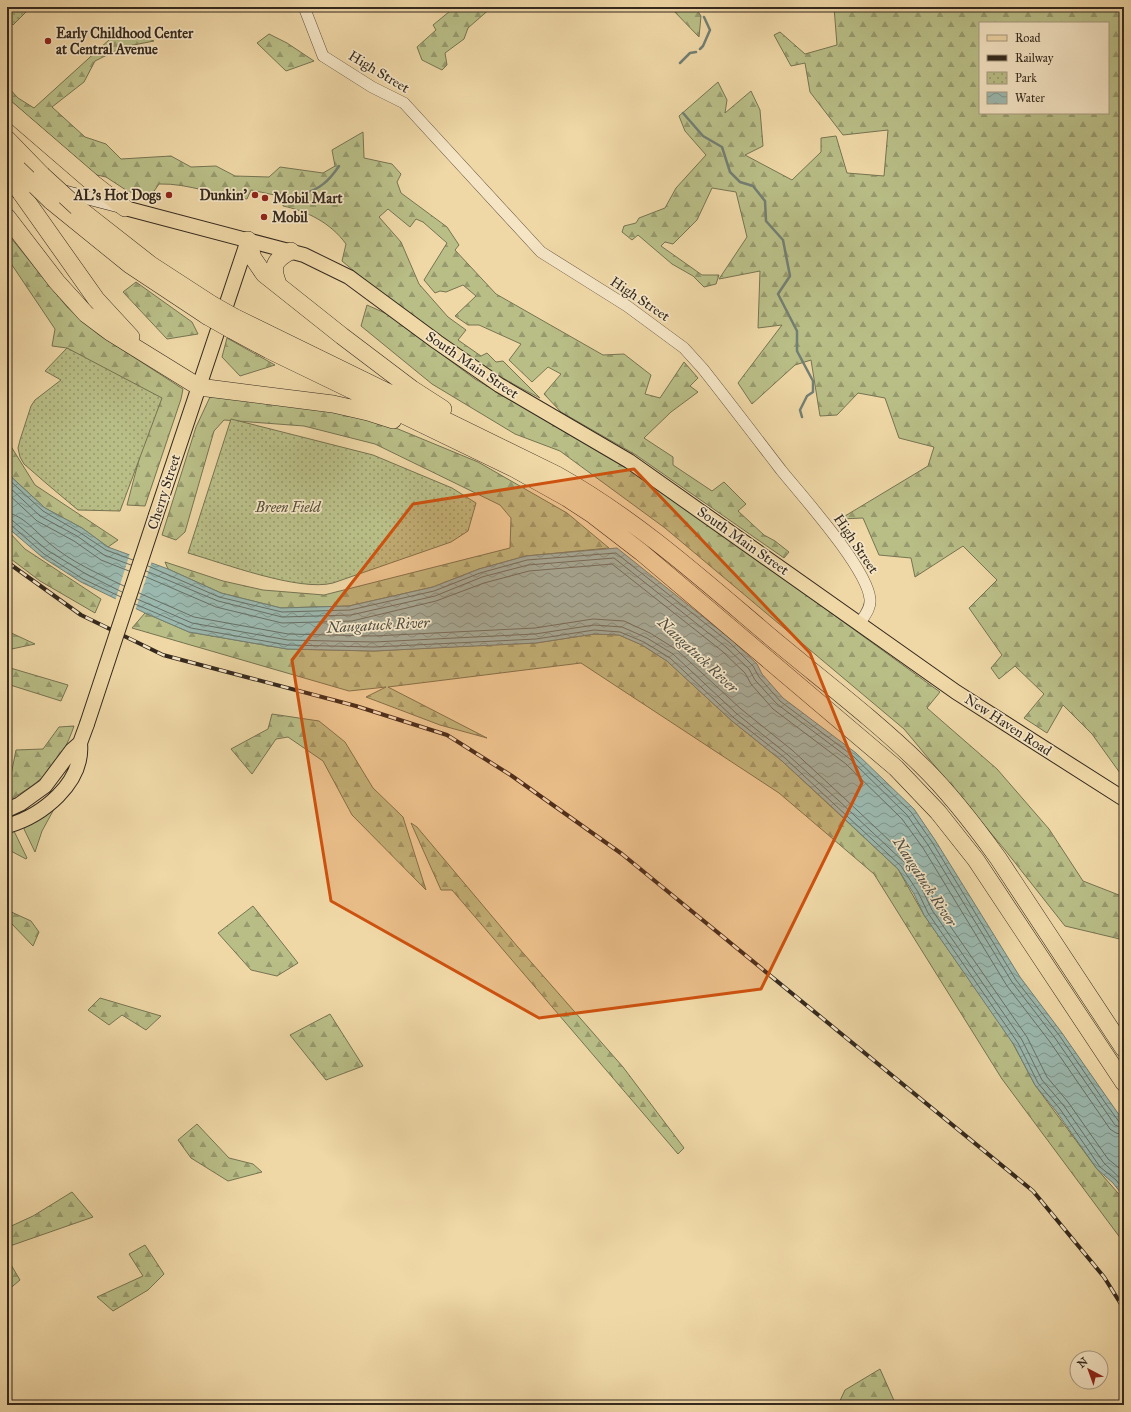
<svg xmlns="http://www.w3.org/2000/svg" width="1131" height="1412" viewBox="0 0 1131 1412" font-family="'IM FELL Great Primer',serif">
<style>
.grass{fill:#b9be87;stroke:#767452}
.forest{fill:url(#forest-firs);stroke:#767452;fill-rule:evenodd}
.park{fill:url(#park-dots);stroke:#767452}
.water{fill:url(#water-waves);stroke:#727f74}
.pier{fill:#efd7a6}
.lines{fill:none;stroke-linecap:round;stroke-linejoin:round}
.shore{stroke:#687066;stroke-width:1}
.stream{stroke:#727f74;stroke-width:2.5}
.tertiary-casing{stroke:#635440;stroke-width:12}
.secondary-casing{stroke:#34291e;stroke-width:14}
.primary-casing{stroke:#34291e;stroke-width:16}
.motorway-casing{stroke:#34291e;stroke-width:18}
.tertiary{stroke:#f5e5c5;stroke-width:11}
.secondary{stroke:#f5e5c5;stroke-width:13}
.primary{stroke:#efd7a6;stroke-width:14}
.motorway{stroke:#efd7a6;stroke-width:17}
.rail-casing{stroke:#34291e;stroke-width:4}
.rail{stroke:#f5e5c5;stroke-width:2.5;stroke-dasharray:8;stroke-linecap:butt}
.primary-bridge-casing{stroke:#34291e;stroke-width:16;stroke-linecap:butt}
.motorway-bridge-casing{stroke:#34291e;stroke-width:18;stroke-linecap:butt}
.primary-bridge{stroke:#efd7a6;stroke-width:14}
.motorway-bridge{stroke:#efd7a6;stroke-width:17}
.marked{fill:#cd520f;fill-opacity:0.2;stroke:#cd520f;stroke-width:3;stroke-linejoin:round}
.poi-dot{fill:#8f2418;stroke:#f5e5c5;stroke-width:1.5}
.labels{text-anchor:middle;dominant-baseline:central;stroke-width:3.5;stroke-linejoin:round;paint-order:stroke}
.poi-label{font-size:14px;font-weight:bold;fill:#34291e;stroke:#f5e5c5;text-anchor:start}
.street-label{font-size:14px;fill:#34291e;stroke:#f5e5c5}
.park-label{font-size:14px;font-style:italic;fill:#554e38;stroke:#f5e5c5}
.water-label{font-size:15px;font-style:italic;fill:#4e4d42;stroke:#f5e5c5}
</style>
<defs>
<pattern id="forest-firs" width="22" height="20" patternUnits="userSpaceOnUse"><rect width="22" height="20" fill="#b9be87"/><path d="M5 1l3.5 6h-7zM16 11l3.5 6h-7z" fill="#979a6e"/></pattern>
<pattern id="park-dots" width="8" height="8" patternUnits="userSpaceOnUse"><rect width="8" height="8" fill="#b9be87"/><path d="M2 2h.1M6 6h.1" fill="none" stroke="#979a6e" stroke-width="1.8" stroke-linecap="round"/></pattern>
<pattern id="water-waves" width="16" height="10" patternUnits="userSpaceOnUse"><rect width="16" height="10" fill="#9bb8ae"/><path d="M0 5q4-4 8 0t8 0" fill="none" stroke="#7f968d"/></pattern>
</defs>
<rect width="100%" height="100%" fill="#efd7a6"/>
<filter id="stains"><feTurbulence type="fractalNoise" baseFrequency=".005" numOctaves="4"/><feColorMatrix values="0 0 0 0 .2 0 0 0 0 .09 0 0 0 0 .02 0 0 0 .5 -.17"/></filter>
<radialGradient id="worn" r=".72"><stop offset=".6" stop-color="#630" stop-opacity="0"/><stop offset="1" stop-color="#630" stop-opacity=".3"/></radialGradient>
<!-- grass -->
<path class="grass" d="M 59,800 L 42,831 L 35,852 L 24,829 L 26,823 Z
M 13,829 L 27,858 L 26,859 L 7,849 L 7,831 Z"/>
<!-- forest -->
<path class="forest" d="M 455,7 L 492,7 L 468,28 L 464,39 L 445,53 L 447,65 L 442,70 L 422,60 L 417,47 L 436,30 L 433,25 Z
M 670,7 L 695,7 L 701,16 L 699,37 Z
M 834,7 L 1124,7 L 1124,774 L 1120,773 L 1092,734 L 1063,705 L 1047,733 L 1024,718 L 1044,694 L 1015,666 L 999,679 L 991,668 L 1002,655 L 969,608 L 997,580 L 963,546 L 915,577 L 911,558 L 879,555 L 863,518 L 840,519 L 928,466 L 934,447 L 899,438 L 885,398 L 858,393 L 837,415 L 820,416 L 811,360 L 795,365 L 752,404 L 738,383 L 782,325 L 758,328 L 760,271 L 719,279 L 747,237 L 736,192 L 712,188 L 697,220 L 673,244 L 665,242 L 661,246 L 702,275 L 719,275 L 716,284 L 704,287 L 693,276 L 672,264 L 638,235 L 632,240 L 622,232 L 624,226 L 636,223 L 639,218 L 665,208 L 676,188 L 706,155 L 685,131 L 679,116 L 718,82 L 727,100 L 725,113 L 751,91 L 760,110 L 763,146 L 745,155 L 792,180 L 821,152 L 821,138 L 836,136 L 847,173 L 884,176 L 888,130 L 843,135 L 810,92 L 805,63 L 791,66 L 774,35 L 780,32 L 805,54 L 837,45 ZM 980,23 L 1108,23 L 1108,113 L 980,113 Z
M 121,29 L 154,41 L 123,47 L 95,61 L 84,82 L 52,107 L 85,137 L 106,144 L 121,159 L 171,156 L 191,167 L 216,166 L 235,176 L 269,177 L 280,167 L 323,173 L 335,166 L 332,150 L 363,132 L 364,158 L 392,164 L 401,174 L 397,182 L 401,193 L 447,227 L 459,245 L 455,250 L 496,294 L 603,355 L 624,354 L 651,375 L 645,394 L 660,398 L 684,362 L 698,378 L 690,386 L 698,392 L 671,412 L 644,438 L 673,457 L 673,465 L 712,491 L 724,482 L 746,504 L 738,511 L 764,535 L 775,541 L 789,552 L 784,558 L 636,455 L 561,412 L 544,394 L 561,374 L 548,367 L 532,382 L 509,360 L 521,344 L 479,325 L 468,325 L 455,316 L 476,296 L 463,285 L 446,292 L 440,291 L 435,293 L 424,280 L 447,243 L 423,222 L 416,219 L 410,227 L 388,209 L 379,217 L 401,242 L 419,284 L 448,317 L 466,330 L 458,340 L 481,356 L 487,353 L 496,362 L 503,361 L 540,398 C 469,363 402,311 342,261 L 346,244 C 331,223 307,211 283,206 L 284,197 L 251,190 L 247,199 C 217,196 189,183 159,184 L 152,194 L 129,192 L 106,177 L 92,174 L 7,102 L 7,86 L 18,98 L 34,108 Z
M 269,34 L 287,43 L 314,61 L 286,71 L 257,43 Z
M 7,233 L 67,307 L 98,334 L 183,389 L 181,399 L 145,506 L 127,505 L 154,402 L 67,348 L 52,346 L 55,329 L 10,262 L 7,261 Z
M 136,282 L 192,322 L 198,334 L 167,339 L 123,292 Z
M 367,305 L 387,314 L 475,379 L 628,469 L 776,573 L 940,692 L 927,708 L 997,769 L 1049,829 L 1083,881 L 1124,897 L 1124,940 L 1065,926 L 1005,850 L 904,729 L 665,528 L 560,451 L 515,434 L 432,384 L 361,326 Z
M 227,338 L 275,365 L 240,376 L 222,357 Z
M 210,397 L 311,405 L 386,424 L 478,462 L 567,513 L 609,548 L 526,556 L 479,569 L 433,587 L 349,606 L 281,608 L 221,593 L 168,569 L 165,562 L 223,581 L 263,590 L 324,595 L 510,548 L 511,518 L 500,505 L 375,444 L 304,426 L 224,420 L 214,431 L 185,532 L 176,540 L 162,535 L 196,427 Z
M 7,440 L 35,485 L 118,540 L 108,547 L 82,528 L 45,508 L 7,473 Z
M 7,530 L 25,549 L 101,599 L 95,613 L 40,581 L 7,556 Z
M 145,613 L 189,632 L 287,649 L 374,651 L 467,646 L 536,643 L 594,634 L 619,635 L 642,645 L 667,661 L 732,721 L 782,761 L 898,869 L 924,915 L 1010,1038 L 1035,1085 L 1097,1169 L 1124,1200 L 1124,1243 L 1002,1079 L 874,874 L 779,793 L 581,663 L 388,687 L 487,738 L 440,725 L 366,697 L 386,687 L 349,691 L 132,628 Z
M 7,631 L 35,644 L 7,650 Z
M 7,667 L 68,685 L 61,701 L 7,684 Z
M 272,714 L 319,721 L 345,742 L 373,788 L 403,817 L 426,890 L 352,815 L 323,761 L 288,737 L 276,739 L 252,774 L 231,749 L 268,729 Z
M 74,726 C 61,764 43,782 7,801 L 7,777 L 11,775 L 16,750 L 43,749 L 59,727 Z
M 411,823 L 417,827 L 517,946 L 623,1067 L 684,1148 L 678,1154 L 452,890 L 441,890 Z
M 253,906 L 298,963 L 277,976 L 251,970 L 218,933 Z
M 7,910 L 31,921 L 39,932 L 33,946 L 12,924 L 7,923 Z
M 100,998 L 161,1016 L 146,1030 L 122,1015 L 109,1025 L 88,1010 Z
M 330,1014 L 363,1066 L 326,1080 L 290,1035 Z
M 197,1124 L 229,1158 L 253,1164 L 262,1172 L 228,1181 L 191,1158 L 178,1140 Z
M 72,1192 L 93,1217 L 7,1247 L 7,1228 L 33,1216 Z
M 145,1245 L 164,1274 L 148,1290 L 113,1311 L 97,1297 L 143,1276 L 129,1254 Z
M 7,1258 L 20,1280 L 7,1291 Z
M 880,1369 L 896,1405 L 838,1405 L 845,1390 Z"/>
<!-- park -->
<path class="park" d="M 7,7 L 31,7 L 13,25 L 7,18 Z
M 67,348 L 162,398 L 120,511 L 78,510 L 47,484 L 24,464 L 20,457 L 18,448 L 20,440 L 31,406 L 35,400 L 61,380 L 45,371 Z
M 231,419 L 373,455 L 452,488 L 476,503 L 468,531 L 451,542 L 333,583 C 299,592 223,563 188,553 Z"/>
<!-- water -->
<path class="water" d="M 7,473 L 45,508 L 82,528 L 108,547 L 168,569 L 221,593 L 281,608 L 349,606 L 433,587 L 479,569 L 526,556 L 617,548 L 732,640 L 757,664 L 762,674 L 783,698 L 856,753 L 914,809 L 935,840 L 1020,977 L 1062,1033 L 1124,1122 L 1124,1197 L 1113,1183 L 1097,1169 L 1056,1111 L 1035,1085 L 1014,1045 L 924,915 L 914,894 L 898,869 L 832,807 L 782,761 L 732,721 L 667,661 L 642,645 L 619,635 L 594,634 L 536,643 L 374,651 L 287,649 L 189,632 L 145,613 L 81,582 L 42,557 L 7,527 Z"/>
<!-- pier -->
<path class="pier" d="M 130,553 L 152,561 L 135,611 L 115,601 Z"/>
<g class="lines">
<!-- shore -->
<path class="shore" d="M 7,478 L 43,511 L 79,532 L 106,550 L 133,560
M 7,485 L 40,516 L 77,536 L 104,555 L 131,565
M 7,493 L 37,521 L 74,541 L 101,560 L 129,571
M 7,513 C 22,514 38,534 49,543 C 71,562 99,574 124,586
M 7,519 L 13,521 L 47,550 L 86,574 L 122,592
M 7,524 L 11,525 L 44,554 L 83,579 L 121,597
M 148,566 L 219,597 L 282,612 L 350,610 L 434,591 L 480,573 L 527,560 L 616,553 L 730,643 L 753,666 L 759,677 L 780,701 L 853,756 L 911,812 L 932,842 L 1016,980 L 1059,1035 L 1106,1104 L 1120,1123 L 1124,1124
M 146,571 L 218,601 L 282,617 L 351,615 L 435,596 L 482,577 L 528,565 L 614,558 L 726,647 L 749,669 L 755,680 L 777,704 L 850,759 L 907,815 L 928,845 L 1012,982 L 1055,1038 L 1115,1125 L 1124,1129
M 144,576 L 216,607 L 282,623 L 352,621 L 436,601 L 484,583 L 529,571 L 612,564 L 722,651 L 745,673 L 751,684 L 773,709 L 846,764 L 902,819 L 923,848 L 1007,986 L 1050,1042 L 1110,1129 L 1116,1133 L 1124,1135
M 139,593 L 194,617 L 288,634 L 374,636 L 535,628 L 593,619 L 624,621 L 650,633 L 677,650 L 741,709 L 792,750 L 842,796 L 909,859 L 927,886 L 937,907 L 1027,1037 L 1047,1077 L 1068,1102 L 1108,1159 L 1124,1172
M 137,599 L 192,623 L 288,640 L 374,642 L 535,634 L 594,625 L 622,627 L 647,638 L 673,654 L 737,714 L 788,755 L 838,800 L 905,863 L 922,889 L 932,910 L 1022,1040 L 1042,1080 L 1064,1106 L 1104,1163 L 1124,1182
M 135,604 L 191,628 L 287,645 L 374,647 L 536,639 L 594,630 L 620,632 L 644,642 L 670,658 L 734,718 L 785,758 L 834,804 L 901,866 L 918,892 L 928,913 L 1018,1043 L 1038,1083 L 1060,1109 L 1100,1167 L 1116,1180 L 1124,1190"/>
<!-- stream -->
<path class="stream" d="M 700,49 L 703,46 L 710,30 L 704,17
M 680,63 L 690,53 L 696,52
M 683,113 L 703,136 L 722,147 L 730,172 L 740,182 L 753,186 L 765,201 L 766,221 L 783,240 L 790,276 L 778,294 L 797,331 L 797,351 L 813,381 L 813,392 L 807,396 L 800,410 L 802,417
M 302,194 C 319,190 329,181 339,166"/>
<defs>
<path id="tertiary" d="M 304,7 L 323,56 L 372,87 L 404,103 L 541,252 L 627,306 L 684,348 L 703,369 C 729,402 755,436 781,470 C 802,496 867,568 870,599 C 871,608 865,615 860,623"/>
<path id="secondary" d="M 61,191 L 119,206"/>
<path id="primary" d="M 125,208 L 304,255 L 349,277 L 437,342 L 499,385 L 629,461 L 956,692 L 1124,799
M 156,515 L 248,240
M 7,810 L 20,804 L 45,786 L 72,750 L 80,743 L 87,724
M 7,826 C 42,816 84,783 80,743"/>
<path id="motorway" d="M 7,109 L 94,184 L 125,208
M 7,139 L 42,175
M 7,158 L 18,169
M 21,193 L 96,299 L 131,337
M 51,201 L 130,265 L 207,316
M 77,207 L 151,265 L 211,304
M 7,217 L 57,282 L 86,314 L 110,332 L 199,387 L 333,404 L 368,412 L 393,420
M 248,240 L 253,258 L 264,274 L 342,336 L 412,389 L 443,409
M 278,284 C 271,266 274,260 291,251
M 234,317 L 557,475 C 634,518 700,577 767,634 C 818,677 873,718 921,765 C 950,793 975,826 998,858 L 1124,1049
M 230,329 L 269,350 L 515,469 L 567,498 L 593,515 L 641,552 L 896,768 L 938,812 L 976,860 L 1124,1083"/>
</defs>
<!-- tertiary casing -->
<use href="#tertiary" class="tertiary-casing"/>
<!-- secondary casing -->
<use href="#secondary" class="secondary-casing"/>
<!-- primary casing -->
<use href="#primary" class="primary-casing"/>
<!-- motorway casing -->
<use href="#motorway" class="motorway-casing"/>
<!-- tertiary -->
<use href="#tertiary" class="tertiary"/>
<!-- secondary -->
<use href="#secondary" class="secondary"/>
<!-- primary -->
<use href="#primary" class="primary"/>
<!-- motorway -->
<use href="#motorway" class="motorway"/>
<defs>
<path id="rail" d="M 7,562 L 81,615 L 163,655 L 356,706 L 447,735 L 512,776 L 622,854 L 1033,1191 L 1104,1277 L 1124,1309"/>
</defs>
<!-- rail casing -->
<use href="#rail" class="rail-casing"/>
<!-- rail -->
<use href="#rail" class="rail"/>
<defs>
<path id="primary-bridge" d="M 87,724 L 156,515"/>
<path id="motorway-bridge" d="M 18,169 L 51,201
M 7,174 L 21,193
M 42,175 L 77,207
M 211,304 L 234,317
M 207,316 L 230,329"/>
</defs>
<!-- primary-bridge casing -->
<use href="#primary-bridge" class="primary-bridge-casing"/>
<!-- motorway-bridge casing -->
<use href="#motorway-bridge" class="motorway-bridge-casing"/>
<!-- primary-bridge -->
<use href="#primary-bridge" class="primary-bridge"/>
<!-- motorway-bridge -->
<use href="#motorway-bridge" class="motorway-bridge"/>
</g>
<!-- marked area -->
<path class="marked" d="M 634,469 L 810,653 L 862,783 L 761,989 L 539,1018 L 331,901 L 292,660 L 413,504 Z"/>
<!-- markers -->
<g class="poi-dot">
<circle cx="48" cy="41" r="4"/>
<circle cx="169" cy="195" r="4"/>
<circle cx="255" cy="195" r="4"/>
<circle cx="265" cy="198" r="4"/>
<circle cx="264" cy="217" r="4"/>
</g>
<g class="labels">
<!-- poi labels -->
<g class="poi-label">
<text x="56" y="33">Early Childhood Center<tspan x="56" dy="16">at Central Avenue</tspan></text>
<text x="161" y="195" text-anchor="end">AL's Hot Dogs</text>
<text x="247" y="195" text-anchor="end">Dunkin'</text>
<text x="273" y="198">Mobil Mart</text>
<text x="272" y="217">Mobil</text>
</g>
<!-- street labels -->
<g class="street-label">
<text transform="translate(379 72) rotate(31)">High Street</text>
<text transform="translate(640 299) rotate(34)">High Street</text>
<text transform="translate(472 365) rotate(34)">South Main Street</text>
<text transform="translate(164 492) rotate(-72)">Cherry Street</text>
<text transform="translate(743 541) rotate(35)">South Main Street</text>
<text transform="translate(856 544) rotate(56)">High Street</text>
<text transform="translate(1008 725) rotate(33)">New Haven Road</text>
</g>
<!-- park labels -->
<g class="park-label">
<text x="288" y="507">Breen Field</text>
</g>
<!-- water labels -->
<g class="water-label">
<text transform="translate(378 625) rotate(-3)">Naugatuck River</text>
<text transform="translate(698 655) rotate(43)">Naugatuck River</text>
<text transform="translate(925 882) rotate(57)">Naugatuck River</text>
</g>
</g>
<!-- margin -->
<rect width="1131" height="1412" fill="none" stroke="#efd7a6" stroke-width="24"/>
<rect x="8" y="8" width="1115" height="1396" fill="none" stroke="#34291e" stroke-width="2"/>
<rect x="12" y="12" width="1107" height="1388" fill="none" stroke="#34291e"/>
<!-- legend -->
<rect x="979" y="22" width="130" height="92" fill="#f5e5c5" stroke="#a89a82"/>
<rect x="987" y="35" width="20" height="6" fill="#efd7a6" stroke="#a89a82"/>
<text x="1015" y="42" font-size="12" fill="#34291e">Road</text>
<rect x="987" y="55" width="20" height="6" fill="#34291e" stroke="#a89a82"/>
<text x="1015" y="62" font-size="12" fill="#34291e">Railway</text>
<rect x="987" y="72" width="20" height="12" fill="url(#park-dots)" stroke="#a89a82"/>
<text x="1015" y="82" font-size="12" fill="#34291e">Park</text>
<rect x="987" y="92" width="20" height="12" fill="url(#water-waves)" stroke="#a89a82"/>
<text x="1015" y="102" font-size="12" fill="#34291e">Water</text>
<!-- north arrow -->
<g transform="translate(1089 1370) rotate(319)"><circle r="19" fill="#f5e5c5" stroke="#a89a82"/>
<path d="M0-3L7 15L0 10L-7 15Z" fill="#8f2418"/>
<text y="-6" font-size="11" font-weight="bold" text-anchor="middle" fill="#34291e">N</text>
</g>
<rect width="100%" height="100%" filter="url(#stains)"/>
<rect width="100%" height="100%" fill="url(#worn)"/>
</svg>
